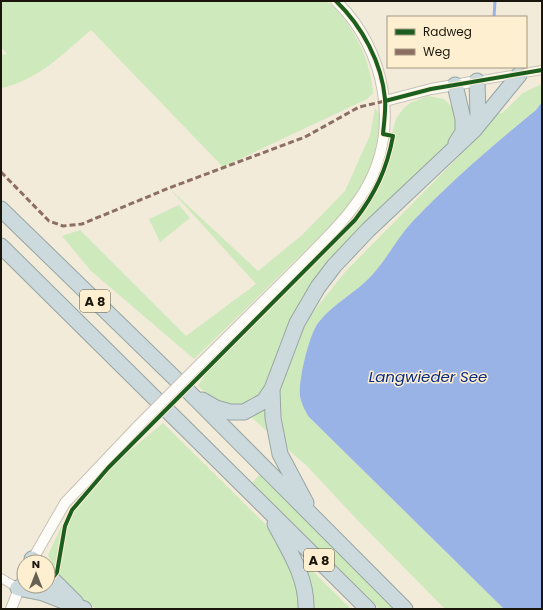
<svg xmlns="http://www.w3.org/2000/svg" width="543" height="610" viewBox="0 0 543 610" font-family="Poppins,sans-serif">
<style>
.green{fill:#cee9bb}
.water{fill:#9ab3e7}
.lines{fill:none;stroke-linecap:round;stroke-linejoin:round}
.stream{stroke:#9ab3e7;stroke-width:3}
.minor-casing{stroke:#c8c2b5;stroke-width:10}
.tertiary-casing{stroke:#c8c2b5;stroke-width:12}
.motorway-casing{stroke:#98a5a2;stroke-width:17}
.minor{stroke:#fdfcf9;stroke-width:8}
.tertiary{stroke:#fdfcf9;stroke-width:10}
.motorway{stroke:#ccdadd;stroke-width:15}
.tertiary-bridge-casing{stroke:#c8c2b5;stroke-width:12;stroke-linecap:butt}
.tertiary-bridge{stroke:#fdfcf9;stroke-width:10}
.quiet{stroke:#8d6e63;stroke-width:3;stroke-dasharray:6 3;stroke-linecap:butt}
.cycleway-casing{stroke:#fdefd0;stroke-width:6}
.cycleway{stroke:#1b5e20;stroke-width:4}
.labels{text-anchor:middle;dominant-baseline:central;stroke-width:3;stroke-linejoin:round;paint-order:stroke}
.shield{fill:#fdefd0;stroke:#5f5746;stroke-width:1}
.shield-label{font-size:13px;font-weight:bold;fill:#1b160b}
.water-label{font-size:15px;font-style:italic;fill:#072784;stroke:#fdefd0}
</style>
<rect width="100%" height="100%" fill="#f2ebda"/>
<!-- green -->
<path class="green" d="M 1,1 L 327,1 C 353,25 370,56 373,93 L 367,99 L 223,167 L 91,30 C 64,53 37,81 1,88 L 1,55 L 7,54 L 1,47 Z
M 542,84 L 542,102 L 536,110 C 493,145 450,182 412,222 C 397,238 387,259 372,275 C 356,293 332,304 318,323 C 309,336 298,381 300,396 C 301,403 305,410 308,416 L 504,609 L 445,609 L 363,526 L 307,466 L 237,405 C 220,404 210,397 198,386 L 219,351 L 353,218 L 373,189 L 386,155 L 396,119 L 403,109 L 410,103 L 428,96 L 444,99 L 454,109 L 458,121 L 453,142 L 299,307 L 278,347 L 314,311 L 346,271 L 476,139 L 495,110 L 501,114 L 523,93 Z
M 375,108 L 380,115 L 378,136 L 373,161 L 360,190 L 343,214 L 194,359 L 91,271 L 62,236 L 80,230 L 186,336 L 256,284 L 169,188 L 258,271 L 302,235 L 345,191 L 370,135 Z
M 179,205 L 190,218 L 160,242 L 149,219 Z
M 163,423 L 351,609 L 97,609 L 87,603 L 54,572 L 48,555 L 68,512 L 89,485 Z
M 261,473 L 398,609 L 380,609 L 252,483 Z"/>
<!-- water -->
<path class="water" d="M 542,102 L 542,609 L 504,609 L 308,416 C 305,410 301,403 300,396 C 298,381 309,335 318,323 C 332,304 356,293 372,275 C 387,259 397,238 412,222 C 450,182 493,145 536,110 Z"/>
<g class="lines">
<!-- stream -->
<path class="stream" d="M 494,17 L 495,1"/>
<defs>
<path id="minor" d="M 477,81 L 542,70
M 1,578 L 18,588"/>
<path id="tertiary" d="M 385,101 L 431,89 L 477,81
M 201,363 C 235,329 270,295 304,261 C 326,238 349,217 365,190 C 401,129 386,49 336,1
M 31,562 L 65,503 L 139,425
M 11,609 L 24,576"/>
<path id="motorway" d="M 455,85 L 463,119 L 463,132 L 456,143
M 474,127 L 478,116 L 477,81
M 1,209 L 189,392 L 405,609
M 1,246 L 368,609
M 272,389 L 273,418 L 280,454 L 306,503
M 202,400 L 216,408 L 230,412 L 244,412 L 264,401 L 272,389 L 297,323 L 318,287 L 334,266 L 368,230 L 474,130 L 519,75
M 275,524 C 289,551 307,577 306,609
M 32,559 L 35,562
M 48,575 L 76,603
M 18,588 L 43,593 L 84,609"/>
</defs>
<!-- minor casing -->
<use href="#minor" class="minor-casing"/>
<!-- tertiary casing -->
<use href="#tertiary" class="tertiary-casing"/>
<!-- motorway casing -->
<use href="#motorway" class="motorway-casing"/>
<!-- minor -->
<use href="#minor" class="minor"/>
<!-- tertiary -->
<use href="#tertiary" class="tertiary"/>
<!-- motorway -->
<use href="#motorway" class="motorway"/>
<defs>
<path id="tertiary-bridge" d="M 139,425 L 201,363"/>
</defs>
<!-- tertiary-bridge casing -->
<use href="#tertiary-bridge" class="tertiary-bridge-casing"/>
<!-- tertiary-bridge -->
<use href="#tertiary-bridge" class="tertiary-bridge"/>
<!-- quiet -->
<path class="quiet" d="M 1,172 L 49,221 L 63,226 L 82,224 L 169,188 L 305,137 L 359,107 L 385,101"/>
<defs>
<path id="cycleway" d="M 385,101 L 431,89 L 542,70
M 48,584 L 57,572 L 65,526 L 72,510 L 108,468 L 355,220 C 375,194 387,169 393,136 L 383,134 C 384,123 386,110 385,99 C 382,63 362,26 336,1"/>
</defs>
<!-- cycleway casing -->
<use href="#cycleway" class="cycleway-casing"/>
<!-- cycleway -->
<use href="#cycleway" class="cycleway"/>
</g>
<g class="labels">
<!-- shield labels -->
<g class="shield">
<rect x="80" y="290" width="30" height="22" rx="3"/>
<rect x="304" y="549" width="30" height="22" rx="3"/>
</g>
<g class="shield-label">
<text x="95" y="301">A 8</text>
<text x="319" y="560">A 8</text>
</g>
<!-- water labels -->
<g class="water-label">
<text x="428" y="376">Langwieder See</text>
</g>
</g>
<!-- border -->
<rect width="543" height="610" fill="none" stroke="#1b160b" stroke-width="4"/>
<!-- legend -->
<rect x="387" y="16" width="140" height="52" fill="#fdefd0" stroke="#a39881"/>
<rect x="395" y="29" width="20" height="6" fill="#1b5e20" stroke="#a39881"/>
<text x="423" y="36" font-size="12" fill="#1b160b">Radweg</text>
<rect x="395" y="49" width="20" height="6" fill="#8d6e63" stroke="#a39881"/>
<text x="423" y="56" font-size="12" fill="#1b160b">Weg</text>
<!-- north arrow -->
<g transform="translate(36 574)"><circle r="19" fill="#fdefd0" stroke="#a39881"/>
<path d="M0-3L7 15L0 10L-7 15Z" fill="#666153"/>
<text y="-6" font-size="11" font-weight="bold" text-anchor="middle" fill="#1b160b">N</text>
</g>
</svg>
